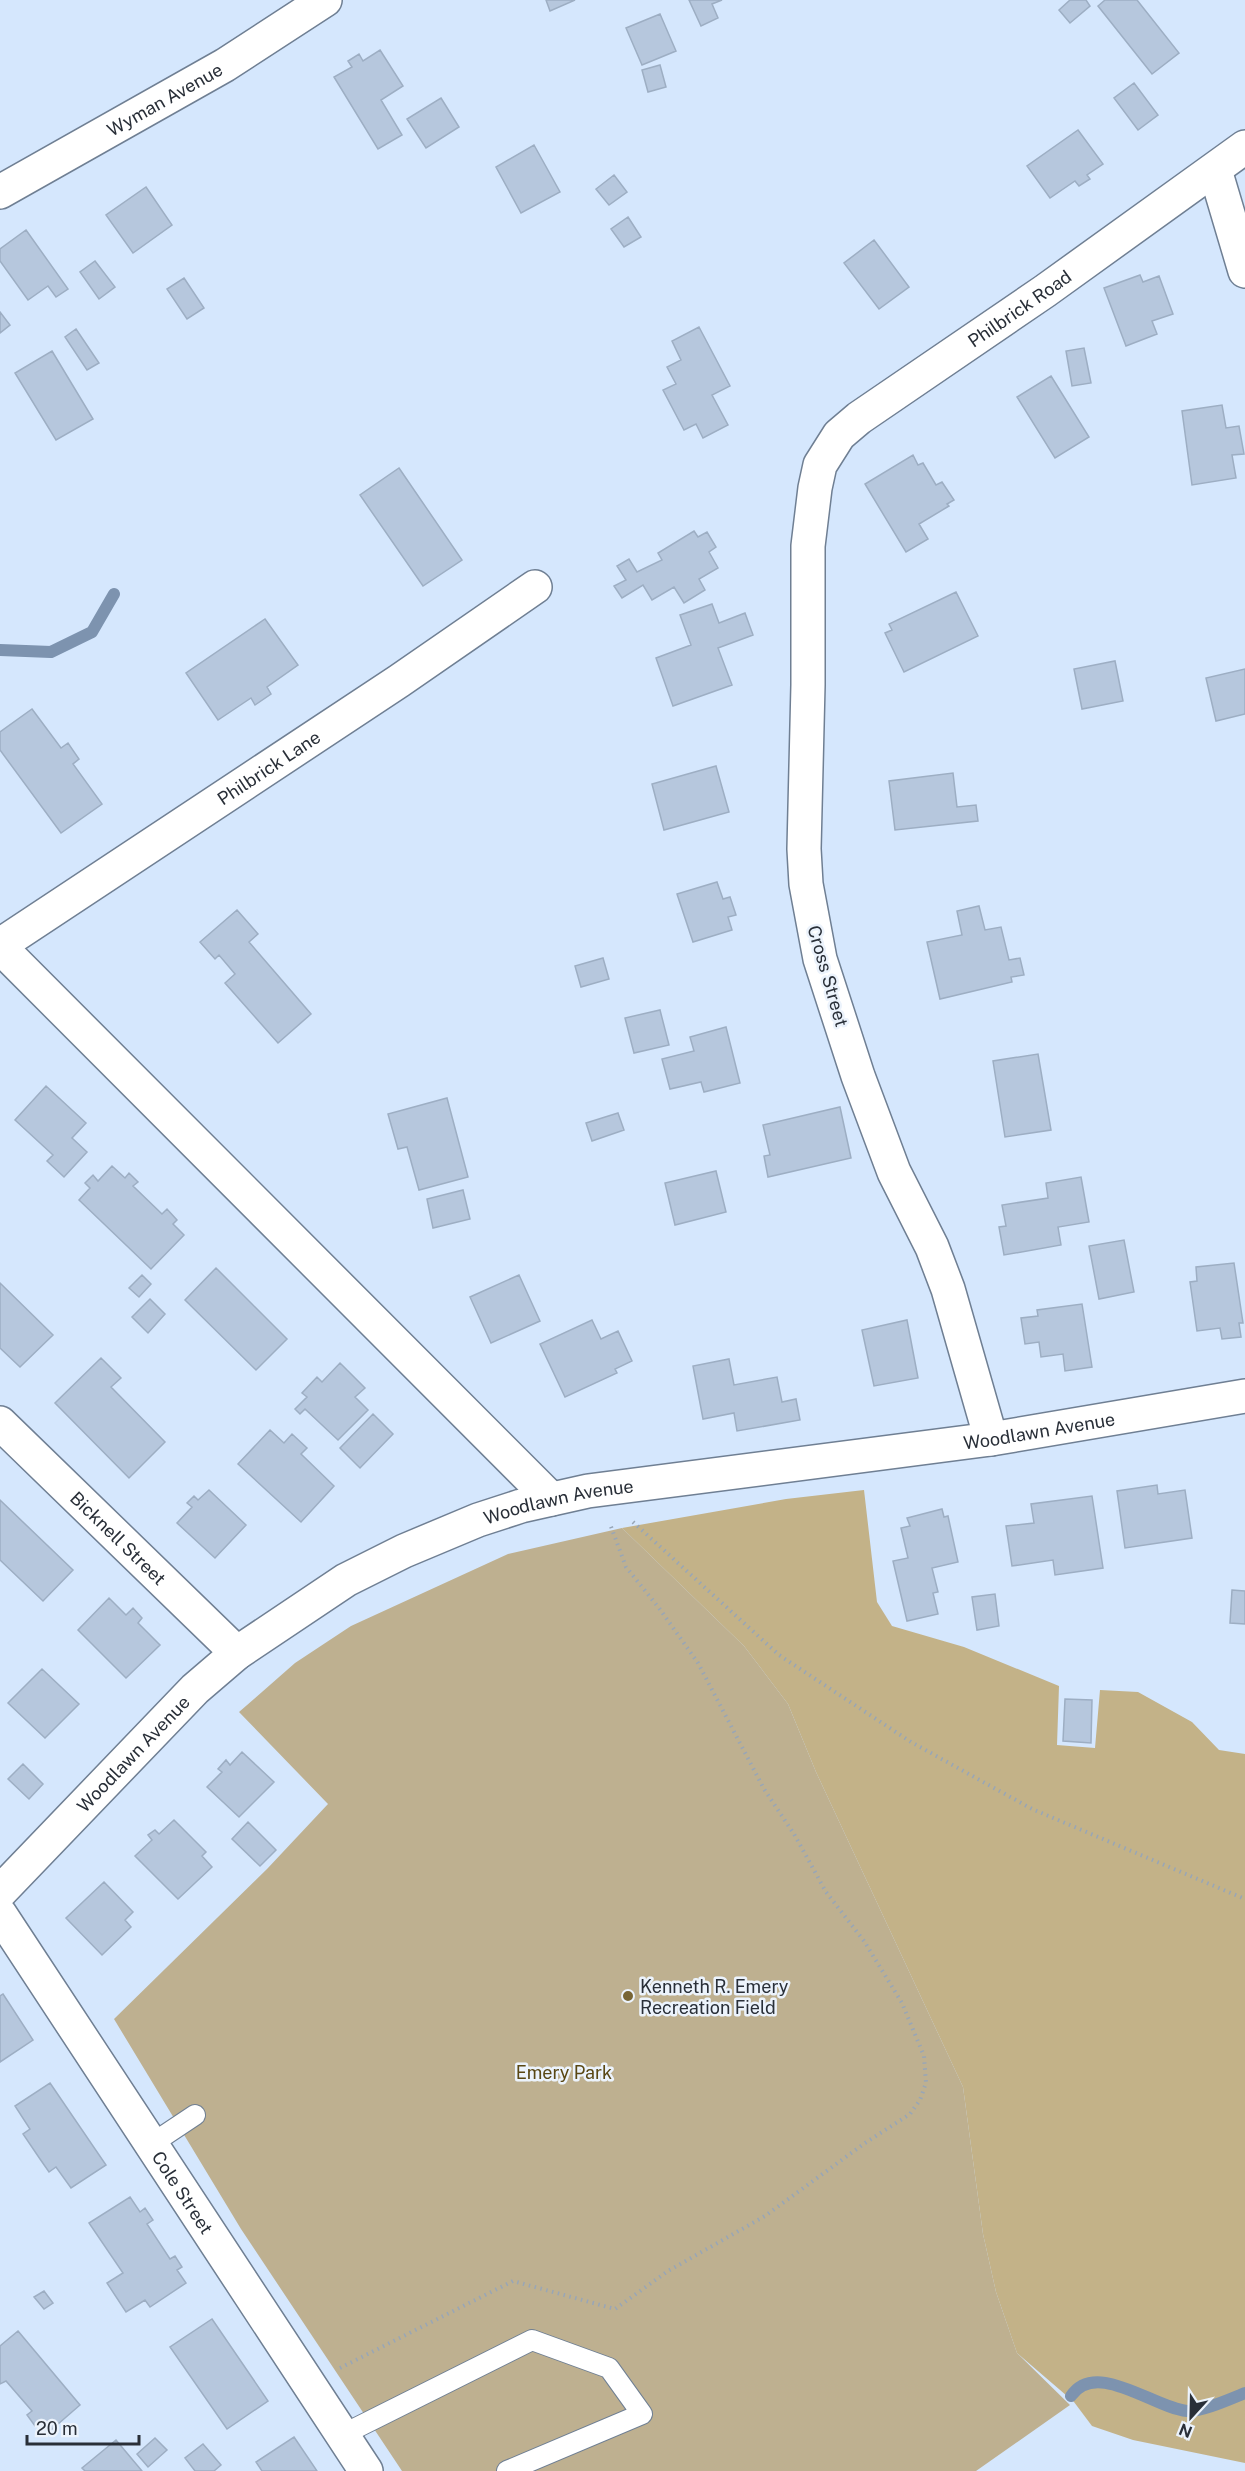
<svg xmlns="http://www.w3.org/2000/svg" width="1245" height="2471" viewBox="0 0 1245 2471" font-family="'Public Sans',sans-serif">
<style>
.green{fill:#beb090}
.forest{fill:#c3b288}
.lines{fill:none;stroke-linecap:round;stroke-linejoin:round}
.stream{stroke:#7d93af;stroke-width:12}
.building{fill:#b6c7dd;stroke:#9daec3;stroke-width:1.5}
.service-casing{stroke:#6f7f93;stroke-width:22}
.minor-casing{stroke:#6f7f93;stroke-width:36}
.path{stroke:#98a6b7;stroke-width:4;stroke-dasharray:1.5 4.5;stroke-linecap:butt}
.service{stroke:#fff;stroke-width:20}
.minor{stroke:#fff;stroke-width:33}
.poi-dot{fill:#786534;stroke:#ecf3fc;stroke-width:2}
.labels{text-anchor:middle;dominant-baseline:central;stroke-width:5;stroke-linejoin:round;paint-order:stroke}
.street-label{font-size:18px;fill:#292f38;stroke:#ecf3fc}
.poi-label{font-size:18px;fill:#292f38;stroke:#ecf3fc;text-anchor:start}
.park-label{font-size:18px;fill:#594713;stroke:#ecf3fc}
</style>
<rect width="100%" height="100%" fill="#d5e7fd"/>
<!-- green -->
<path class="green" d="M 622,1528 L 744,1646 L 788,1704 L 816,1772 L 963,2087 L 983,2234 L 996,2292 L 1017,2353 L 1070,2405 L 976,2471 L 402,2471 L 241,2229 L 114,2019 L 267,1869 L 328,1804 L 239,1712 L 295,1663 L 351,1626 L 508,1554 Z"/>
<!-- forest -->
<path class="forest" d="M 864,1490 L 877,1602 L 892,1626 L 964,1647 L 1059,1686 L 1057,1745 L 1095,1748 L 1100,1690 L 1138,1692 L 1192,1722 L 1219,1750 L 1245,1754 L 1245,2463 L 1133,2440 L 1092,2426 L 1074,2402 L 1017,2353 L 996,2292 L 983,2234 L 963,2087 L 816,1772 L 788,1704 L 744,1646 L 622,1528 L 786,1499 Z"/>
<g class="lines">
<!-- stream -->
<path class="stream" d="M 0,650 L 51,652 L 92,632 L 114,594
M 1071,2396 C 1096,2359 1154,2408 1187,2411 C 1202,2412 1230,2399 1245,2393"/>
</g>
<!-- building -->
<path class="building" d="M 546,0 L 575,0 L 550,11 Z
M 689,0 L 722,0 L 712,4 L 718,18 L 701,26 Z
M 1070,0 L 1086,0 L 1090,6 L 1070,23 L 1059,10 Z
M 1105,0 L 1137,0 L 1179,53 L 1152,74 L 1098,6 Z
M 660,14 L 676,51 L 642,65 L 626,28 Z
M 380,50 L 403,86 L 381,100 L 402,135 L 378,149 L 334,77 L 352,67 L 348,61 L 359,54 L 363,61 Z
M 660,65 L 666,87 L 648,92 L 642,70 Z
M 1134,83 L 1158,115 L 1138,130 L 1114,98 Z
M 441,98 L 459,127 L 426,148 L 407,119 Z
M 1078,130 L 1103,164 L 1087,175 L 1090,179 L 1079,186 L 1075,181 L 1050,198 L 1027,166 Z
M 534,145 L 560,192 L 521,213 L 496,167 Z
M 614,175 L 627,192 L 609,205 L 596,189 Z
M 146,187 L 172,225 L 133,253 L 106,215 Z
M 628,217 L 641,237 L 624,247 L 611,229 Z
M 26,230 L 68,289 L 56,297 L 48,286 L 28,300 L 0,261 L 0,249 Z
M 874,240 L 909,287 L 879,309 L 844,263 Z
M 95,261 L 115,287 L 99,299 L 80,272 Z
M 1140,275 L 1143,282 L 1159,276 L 1173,314 L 1152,321 L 1157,334 L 1126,346 L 1104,288 Z
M 184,278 L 204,308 L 187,319 L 167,289 Z
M 0,312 L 10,325 L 0,333 Z
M 699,327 L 730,386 L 712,395 L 728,425 L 703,438 L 696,424 L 684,430 L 663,390 L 676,384 L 667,367 L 681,360 L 672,341 Z
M 76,329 L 99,363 L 87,370 L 65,337 Z
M 1084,348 L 1091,383 L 1072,386 L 1066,351 Z
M 52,351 L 93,419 L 56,440 L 15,373 Z
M 1051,376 L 1089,437 L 1055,458 L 1017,397 Z
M 1222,405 L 1226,428 L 1239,426 L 1244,454 L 1232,455 L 1236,478 L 1192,485 L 1182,411 Z
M 913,455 L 918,465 L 923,463 L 936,485 L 942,482 L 954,500 L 947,504 L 949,506 L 919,524 L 928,539 L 906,552 L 865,484 Z
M 399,468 L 462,560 L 423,586 L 360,495 Z
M 694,531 L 698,537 L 707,532 L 716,547 L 709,552 L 718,568 L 699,579 L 705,590 L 684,603 L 674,587 L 652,600 L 643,585 L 622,598 L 614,586 L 626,580 L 617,566 L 629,559 L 637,572 L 662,560 L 658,553 Z
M 956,592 L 978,636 L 904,672 L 885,633 L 892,630 L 889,624 Z
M 712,604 L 719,623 L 745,613 L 753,635 L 718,648 L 732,685 L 673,706 L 656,658 L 691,645 L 680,615 Z
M 265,619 L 298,665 L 267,687 L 271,694 L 255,705 L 251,698 L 218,720 L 186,673 Z
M 1115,661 L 1123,701 L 1082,709 L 1074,669 Z
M 1245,669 L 1245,714 L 1216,721 L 1206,678 Z
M 32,709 L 61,748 L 68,743 L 79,759 L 73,764 L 102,804 L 61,833 L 0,750 L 0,732 Z
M 716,766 L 729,812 L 664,830 L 652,784 Z
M 953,773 L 957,807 L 976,805 L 978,821 L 895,830 L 889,781 Z
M 717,882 L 723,899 L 730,897 L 736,915 L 728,917 L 732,930 L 693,942 L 677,894 Z
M 979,906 L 985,930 L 1001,927 L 1009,960 L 1020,958 L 1024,975 L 1011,977 L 1012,982 L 940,999 L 927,942 L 962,935 L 957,911 Z
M 237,910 L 258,934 L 249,942 L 311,1014 L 278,1043 L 225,983 L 235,974 L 219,955 L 215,959 L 200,942 Z
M 603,958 L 609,979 L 581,987 L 575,966 Z
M 660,1010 L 669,1045 L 634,1053 L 625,1018 Z
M 726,1027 L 740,1083 L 704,1092 L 701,1082 L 670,1089 L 662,1059 L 694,1051 L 690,1037 Z
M 1038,1054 L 1051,1130 L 1005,1137 L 993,1061 Z
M 46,1086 L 86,1123 L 72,1138 L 87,1152 L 64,1177 L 47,1161 L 53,1155 L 15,1120 Z
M 447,1098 L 468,1177 L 419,1190 L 407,1147 L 398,1149 L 388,1114 Z
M 840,1107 L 851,1158 L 768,1177 L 764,1156 L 770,1155 L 763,1125 Z
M 618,1113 L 624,1130 L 592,1141 L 586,1123 Z
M 112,1166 L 125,1178 L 129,1173 L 138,1182 L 133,1186 L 162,1214 L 167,1209 L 177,1220 L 173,1224 L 184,1235 L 151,1269 L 79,1200 L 90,1188 L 85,1183 L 93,1175 L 98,1181 Z
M 716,1171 L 726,1212 L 675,1225 L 665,1183 Z
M 1081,1177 L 1089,1222 L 1058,1227 L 1061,1245 L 1004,1255 L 999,1227 L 1006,1226 L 1002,1205 L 1048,1198 L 1046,1183 Z
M 463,1190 L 470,1219 L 433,1228 L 427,1199 Z
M 1124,1240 L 1134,1292 L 1099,1299 L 1089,1246 Z
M 1234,1263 L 1243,1323 L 1239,1323 L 1241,1337 L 1222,1339 L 1220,1328 L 1197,1331 L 1190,1282 L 1197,1281 L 1196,1267 Z
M 216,1268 L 287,1339 L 256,1370 L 185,1300 Z
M 142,1275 L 151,1284 L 139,1297 L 129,1288 Z
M 519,1275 L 540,1321 L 491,1343 L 470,1297 Z
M 0,1283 L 53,1335 L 20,1367 L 0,1348 Z
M 150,1299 L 165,1314 L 148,1333 L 132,1317 Z
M 1082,1304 L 1092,1367 L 1065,1371 L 1063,1354 L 1041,1357 L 1039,1342 L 1025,1344 L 1021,1318 L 1038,1316 L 1037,1310 Z
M 592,1320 L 601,1339 L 618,1331 L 632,1361 L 615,1369 L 617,1373 L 565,1397 L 540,1344 Z
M 907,1320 L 918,1378 L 874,1386 L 862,1330 Z
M 101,1358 L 121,1378 L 111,1387 L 165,1442 L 129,1478 L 55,1403 Z
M 729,1359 L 734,1385 L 777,1377 L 782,1402 L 796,1399 L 800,1420 L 737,1431 L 734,1413 L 703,1419 L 693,1366 Z
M 340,1363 L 365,1388 L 355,1397 L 368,1410 L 338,1440 L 305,1409 L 300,1414 L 295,1409 L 307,1397 L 302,1393 L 317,1377 L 322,1382 Z
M 373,1414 L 393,1434 L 360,1468 L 340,1448 Z
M 270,1430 L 284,1443 L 292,1434 L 307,1448 L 301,1454 L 334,1486 L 301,1522 L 238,1464 Z
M 1157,1485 L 1158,1494 L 1185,1490 L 1192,1538 L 1125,1548 L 1117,1491 Z
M 209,1490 L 246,1525 L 215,1558 L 177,1523 L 192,1507 L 187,1503 L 194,1496 L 198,1500 Z
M 1092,1496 L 1103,1568 L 1055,1575 L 1053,1560 L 1012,1566 L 1006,1526 L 1034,1523 L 1031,1504 Z
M 0,1500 L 73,1570 L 43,1601 L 0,1560 Z
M 942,1509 L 944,1517 L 948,1516 L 958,1562 L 932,1568 L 938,1592 L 933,1593 L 938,1614 L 907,1621 L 893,1561 L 908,1558 L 901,1528 L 910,1526 L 907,1518 Z
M 1232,1590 L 1245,1591 L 1245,1624 L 1230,1623 Z
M 995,1594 L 999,1626 L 977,1630 L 972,1597 Z
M 109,1598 L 126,1615 L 133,1608 L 142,1618 L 138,1623 L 160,1645 L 126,1678 L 78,1630 Z
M 42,1669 L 79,1704 L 45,1738 L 8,1703 Z
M 1065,1699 L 1092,1700 L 1091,1743 L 1063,1741 Z
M 242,1752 L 274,1782 L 239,1817 L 207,1787 L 222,1772 L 218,1769 L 226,1760 L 230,1765 Z
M 23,1764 L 43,1784 L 29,1799 L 8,1779 Z
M 174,1820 L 206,1852 L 202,1856 L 212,1867 L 178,1899 L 135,1856 L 152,1840 L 148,1835 L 155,1830 L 159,1834 Z
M 248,1822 L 276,1850 L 260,1866 L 232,1839 Z
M 104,1882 L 133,1912 L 125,1920 L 131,1927 L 102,1955 L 66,1918 Z
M 3,1994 L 33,2040 L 0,2062 L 0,1996 Z
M 50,2083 L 106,2165 L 71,2188 L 56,2167 L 49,2172 L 40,2159 L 23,2134 L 30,2129 L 15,2106 Z
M 130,2197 L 140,2212 L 145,2208 L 153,2220 L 147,2224 L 170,2259 L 175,2256 L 182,2267 L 177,2270 L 186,2283 L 150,2307 L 145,2300 L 126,2312 L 107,2283 L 123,2273 L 89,2223 Z
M 44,2291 L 53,2303 L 44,2309 L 34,2297 Z
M 212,2319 L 268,2401 L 227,2429 L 170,2347 Z
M 18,2331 L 80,2405 L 50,2431 L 41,2421 L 35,2426 L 27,2415 L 32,2411 L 6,2381 L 0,2384 L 0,2346 Z
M 294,2437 L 317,2471 L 262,2471 L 256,2462 Z
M 155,2438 L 167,2450 L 148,2467 L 137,2454 Z
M 116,2440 L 142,2471 L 85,2471 L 82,2468 Z
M 203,2444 L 221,2465 L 214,2471 L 195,2471 L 185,2458 Z"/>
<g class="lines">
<defs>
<path id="service" d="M 150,2145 L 195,2115
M 342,2435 L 532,2340 L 609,2368 L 642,2414 L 507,2471"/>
<g id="minor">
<path d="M 1215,170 L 1245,271"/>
<path id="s1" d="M 0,192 L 225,65 L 325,0"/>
<path id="s2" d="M 0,945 L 399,681 L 535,587"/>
<path d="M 0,947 L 551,1499"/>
<path id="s3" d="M 0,1423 L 237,1653"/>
<path id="s4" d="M 991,1439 L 948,1289 L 932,1247 L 894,1172 L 858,1076 L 820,959 L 806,884 L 804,849 L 808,685 L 808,546 L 815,488 L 820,465 L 839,435 L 859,418 L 1045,291 L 1245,147"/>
<path id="s5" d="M 0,1892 L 195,1689 L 237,1653 L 346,1580 L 404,1551 L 478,1520 L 521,1506 L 588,1491 L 991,1439 L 1245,1396"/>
<path id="s6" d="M 0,1914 L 366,2471"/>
</g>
</defs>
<!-- service casing -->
<use href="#service" class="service-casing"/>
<!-- minor casing -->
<use href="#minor" class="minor-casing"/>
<!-- path -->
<path class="path" d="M 633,1522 L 779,1655 L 911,1742 L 1032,1809 L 1245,1899
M 340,2368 L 513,2281 L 615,2309 L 668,2271 L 765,2216 L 865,2143 L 910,2114 L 920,2100 L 926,2083 L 924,2056 L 902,2003 L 864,1941 L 826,1892 L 794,1834 L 764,1789 L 698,1663 L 659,1608 L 626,1567 L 610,1524"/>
<!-- service -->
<use href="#service" class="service"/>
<!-- minor -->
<use href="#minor" class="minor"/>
</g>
<!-- markers -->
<circle class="poi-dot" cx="628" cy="1996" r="6"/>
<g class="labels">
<!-- street labels -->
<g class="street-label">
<text stroke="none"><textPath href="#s1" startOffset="189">Wyman Avenue</textPath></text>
<text stroke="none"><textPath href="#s4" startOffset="1263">Philbrick Road</textPath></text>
<text stroke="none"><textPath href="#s2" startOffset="322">Philbrick Lane</textPath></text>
<text transform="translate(828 976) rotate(74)">Cross Street</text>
<text stroke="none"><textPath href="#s5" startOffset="1182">Woodlawn Avenue</textPath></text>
<text stroke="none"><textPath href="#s5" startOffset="696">Woodlawn Avenue</textPath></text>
<text stroke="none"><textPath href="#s3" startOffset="165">Bicknell Street</textPath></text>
<text stroke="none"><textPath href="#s5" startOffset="192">Woodlawn Avenue</textPath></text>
<text stroke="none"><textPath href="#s6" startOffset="333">Cole Street</textPath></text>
</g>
<!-- poi labels -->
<g class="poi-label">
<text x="640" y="1986">Kenneth R. Emery<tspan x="640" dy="21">Recreation Field</tspan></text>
</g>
<!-- park labels -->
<g class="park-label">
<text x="564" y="2072">Emery Park</text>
</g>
</g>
<!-- north arrow -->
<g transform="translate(1191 2417) rotate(202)" stroke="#ecf3fc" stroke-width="4.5" paint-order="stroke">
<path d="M0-4.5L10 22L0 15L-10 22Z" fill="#292f38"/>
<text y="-9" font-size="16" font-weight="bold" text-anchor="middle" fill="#292f38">N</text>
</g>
<!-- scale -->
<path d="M27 2435v9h112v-9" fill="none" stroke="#292f38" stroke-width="3"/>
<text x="36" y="2435" font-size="18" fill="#292f38" stroke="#ecf3fc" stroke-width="4.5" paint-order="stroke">20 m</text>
</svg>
